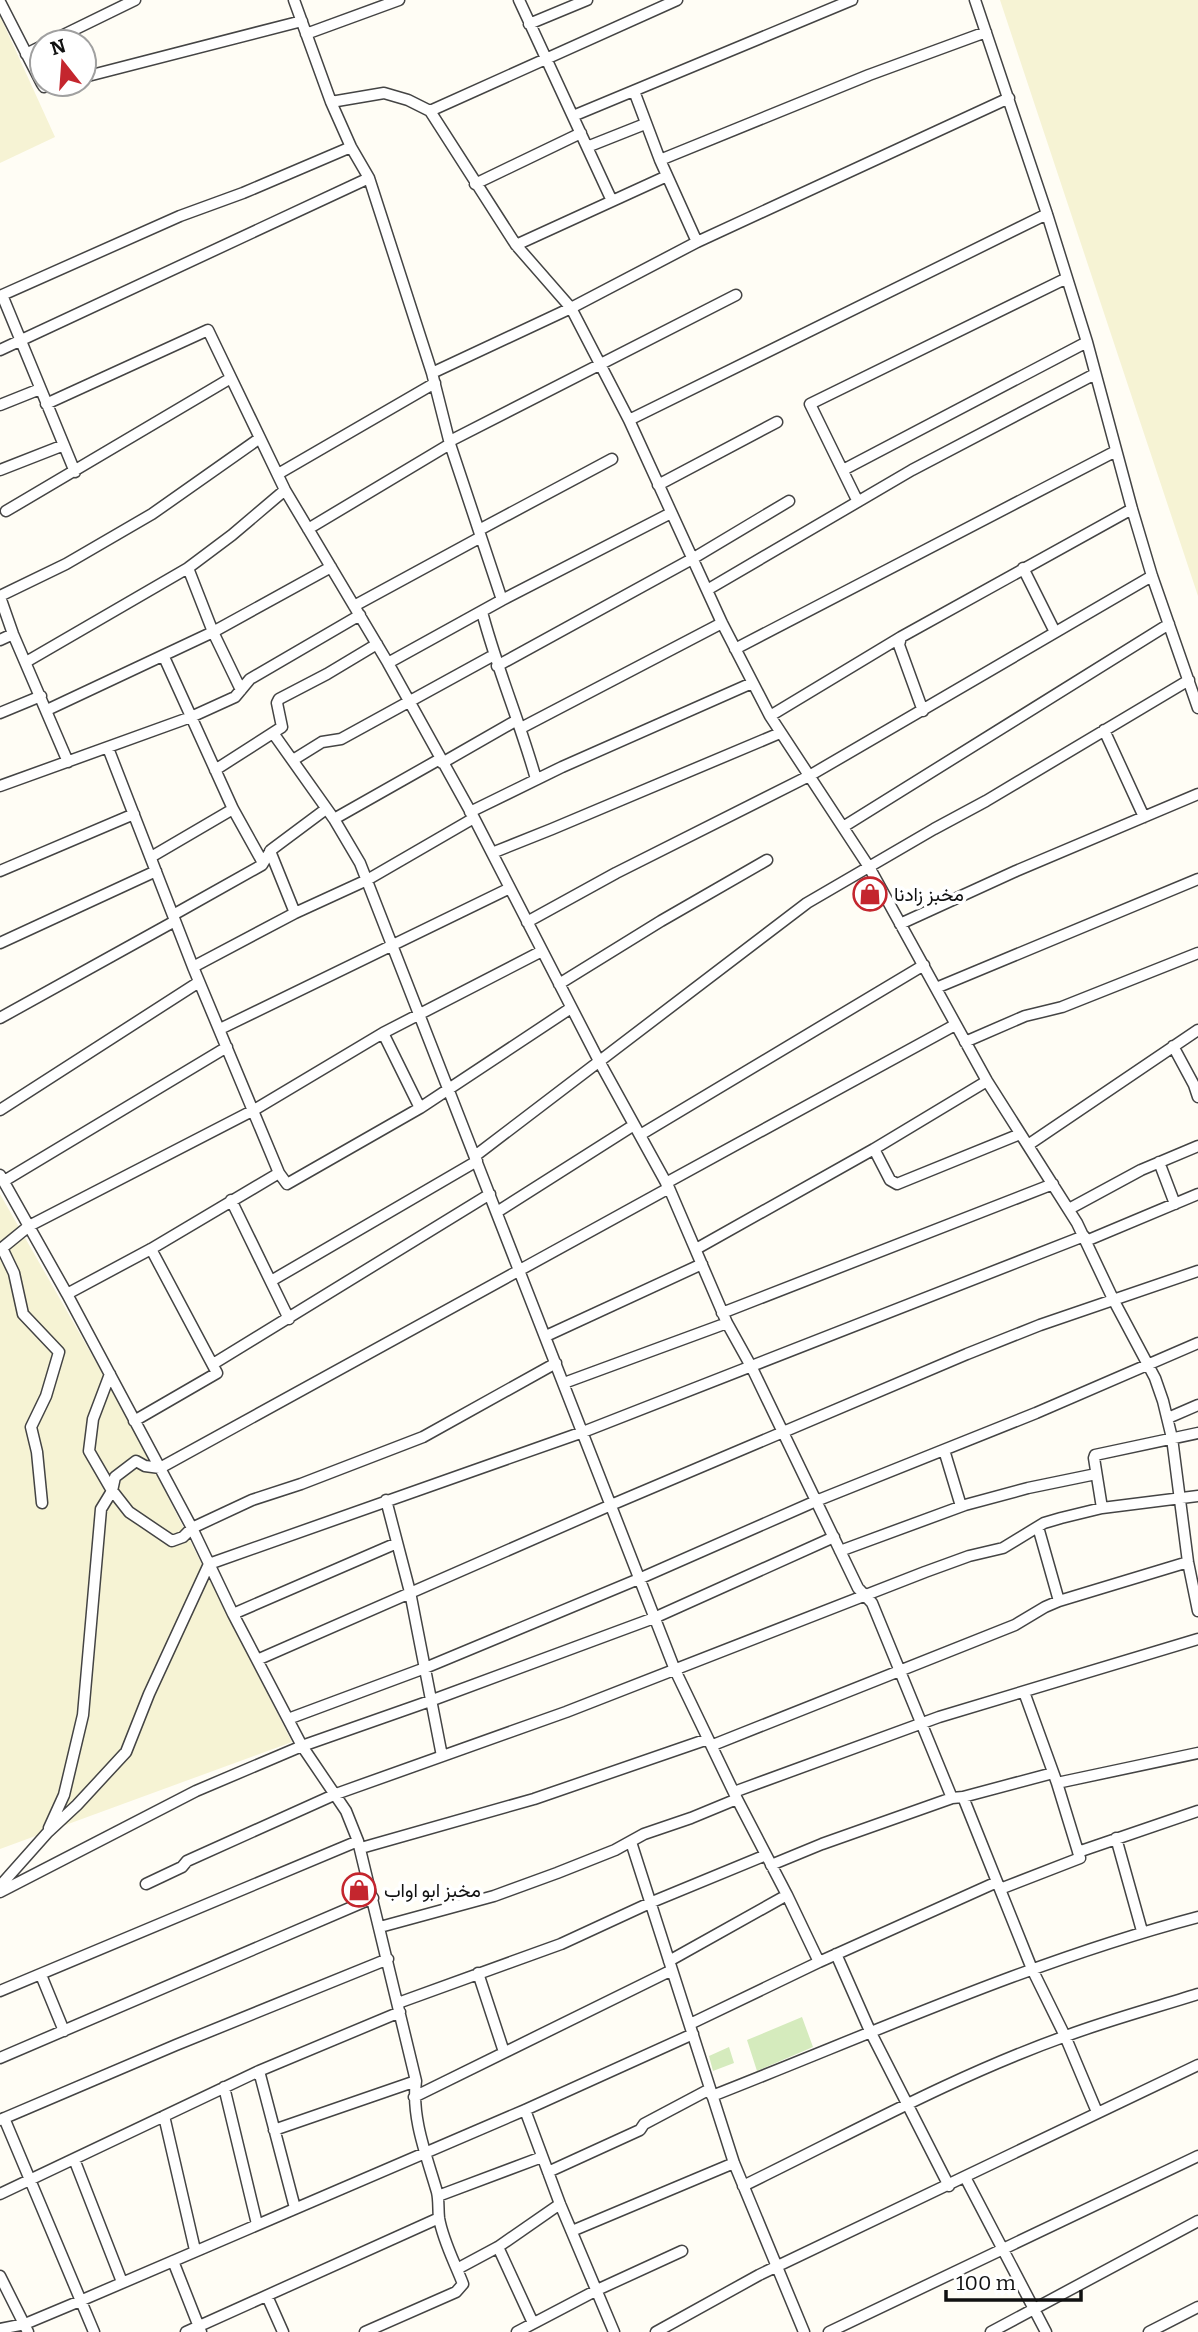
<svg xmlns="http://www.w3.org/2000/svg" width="1198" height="2332" viewBox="0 0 1198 2332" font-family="Bitter,Vazirmatn,serif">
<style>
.farmland{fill:#f6f3d4}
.green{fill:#d5ebbd}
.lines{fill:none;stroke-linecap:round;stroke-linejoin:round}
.minor-casing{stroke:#444;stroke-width:13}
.minor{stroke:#fff;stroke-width:10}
.labels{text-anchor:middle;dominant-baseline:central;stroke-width:7;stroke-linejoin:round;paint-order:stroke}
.poi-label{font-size:19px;fill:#111;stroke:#fff;text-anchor:start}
</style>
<rect width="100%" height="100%" fill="#fffdf5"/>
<!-- farmland -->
<path class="farmland" d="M 1000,0 L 1198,0 L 1198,596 Z
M 0,16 L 55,137 L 0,163 Z
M 0,1194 L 128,1418 L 292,1742 L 0,1849 Z"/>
<!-- green -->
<path class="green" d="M 802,2017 L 813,2047 L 757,2071 L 747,2040 Z
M 729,2047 L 734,2063 L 713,2071 L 709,2056 Z"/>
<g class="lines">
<defs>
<path id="minor" d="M 294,0 L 331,102 L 351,147 L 369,178 L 432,373 L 450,444 L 502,600
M 519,0 L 612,201
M 975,0 L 1047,214 L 1087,342 L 1132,509 L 1152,576 L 1198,708
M 0,2 L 42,84
M 529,24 L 587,0
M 306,34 L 399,0
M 49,42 L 135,0
M 26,54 L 42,46
M 84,77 L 302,21
M 42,84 L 44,87 L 56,84
M 634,91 L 660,160 L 697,242
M 331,102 L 384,93 L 408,100 L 430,111 L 516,245 L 571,308 L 629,420 L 722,623 L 770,716 L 869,867 L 987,1081 L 1077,1223 L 1114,1301 L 1155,1378 L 1163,1401 L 1172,1438 L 1188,1562 L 1198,1611
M 430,111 L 677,0
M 573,116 L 852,0
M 587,147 L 645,124
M 660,160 L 869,75 L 986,32
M 475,184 L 581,133
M 516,245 L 667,176
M 2,295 L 75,472
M 0,296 L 180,216 L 243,193 L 351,147
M 0,350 L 369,178
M 432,373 L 571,308 L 697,242 L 1009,98
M 46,404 L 208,330 L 285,490 L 388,663 L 474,818 L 599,1061 L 669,1188 L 727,1323 L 752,1368 L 858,1588 L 872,1603 L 952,1798
M 0,405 L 40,389
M 629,420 L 1047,214
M 450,441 L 736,295
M 0,470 L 64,445
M 843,470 L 1087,342
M 278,474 L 435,383
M 658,485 L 777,422
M 857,500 L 810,404 L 1067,278
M 6,511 L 231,378
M 308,529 L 450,444
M 479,530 L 612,459
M 188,568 L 213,632 L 241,690
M 1023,568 L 1055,632
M 707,590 L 912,470 L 1095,374
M 0,596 L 66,564 L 152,514 L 260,438
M 0,597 L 13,634 L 68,762
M 354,606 L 481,537
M 482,612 C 497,669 520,722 536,779
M 0,640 L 13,634
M 735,649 L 1116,451
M 164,657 L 233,809 L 263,863
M 26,662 L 188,568 L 232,535 L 285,490
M 388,663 L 502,600 L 671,513
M 497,666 L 692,559 L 789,501
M 47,710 L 213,632 L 331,567
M 923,711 L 899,645 L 901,637 L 1132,509
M 0,713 L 41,696
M 770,716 L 901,637
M 521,728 L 722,623
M 1104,730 L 1144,817
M 273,733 L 334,819 L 360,863 L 675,1670 L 737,1799 L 787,1895 L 819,1962
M 108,748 L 193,967 L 279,1173 L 287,1184 L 420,1108 L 571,1008
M 293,760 L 322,742 L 341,739 L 494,655
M 442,763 L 517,720
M 215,770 L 282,727 L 277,703 L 279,699 L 327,674 L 377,644
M 0,786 L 191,717 L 235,697 L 250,679 L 360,615
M 470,812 L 562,767 L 752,683
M 334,819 L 440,759
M 843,827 L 1169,624
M 270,851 L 295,913
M 492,853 L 552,829 L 780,733
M 151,857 L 233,809
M 0,871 L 134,814
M 173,915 L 262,865 L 271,850 L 326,809
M 527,922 L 616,873 L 809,776 L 1152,576
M 900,924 L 1016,871 L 1198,794
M 0,943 L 156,871
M 193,967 L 295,913 L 367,880 L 474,818
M 559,984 L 661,921 L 767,860
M 936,988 L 1198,879
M 0,1018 L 175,921
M 220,1029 L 510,888
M 383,1033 L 420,1108
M 965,1042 L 1025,1016 L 1062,1007 L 1198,953
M 1173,1046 L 1194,1085 L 1198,1097
M 0,1110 L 199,982
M 640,1135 L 924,965
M 1028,1145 L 1198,1030
M 874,1149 L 890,1180 L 897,1184 L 1020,1134
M 475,1156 L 807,903 L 934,829 L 986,801 L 1189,680
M 1159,1162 L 1175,1204
M 0,1175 L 67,1294 L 192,1528 L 233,1614 L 302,1746 L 346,1811 L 358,1841 L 416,2081 C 411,2118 427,2157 437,2192 C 439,2200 438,2209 439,2218 C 443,2241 455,2263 463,2284 L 456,2292 L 365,2332
M 4,1181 L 227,1047
M 666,1183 L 955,1025
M 231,1200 L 289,1319
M 1069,1209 L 1141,1170 L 1198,1146
M 497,1212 L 634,1125
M 1086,1241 L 1198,1194
M 696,1249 L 874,1149 L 987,1081
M 271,1281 L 477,1161
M 67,1294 L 151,1249 L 279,1173
M 722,1313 L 1053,1184
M 546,1336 L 702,1264
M 213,1364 L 490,1194
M 110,1374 L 93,1419 L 89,1451 L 111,1489 L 129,1512 L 172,1541 L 183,1537 L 192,1528 L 252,1500 L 301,1484 L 423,1437 L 556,1363
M 564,1383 L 727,1323
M 1168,1418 L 1198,1405
M 134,1421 L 217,1373 L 151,1249
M 944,1450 L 961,1506
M 386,1500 L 410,1592 L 442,1756
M 42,1503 L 37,1452 L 31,1427 L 46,1396 L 59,1352 L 23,1314 L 14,1273 L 2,1248 L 29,1226 L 254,1110 L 383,1033 L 542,951
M 1102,1508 L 1094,1458 L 1095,1455 L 1198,1433
M 1038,1527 L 1059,1601
M 840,1551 L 965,1505 L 1028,1488 L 1096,1474
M 233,1614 L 397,1543
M 257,1660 L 611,1505 L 967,1354 L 1040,1325 L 1198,1271
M 288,1719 L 425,1668 L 641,1578 L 816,1501 L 1036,1413 L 1198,1343
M 713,1745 L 1015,1625 L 1045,1607 L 1059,1601 L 1188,1562
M 1057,1783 L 1198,1753
M 734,1792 L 939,1717 L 1198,1639
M 963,1797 L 1053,1773
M 49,1828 L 64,1795 L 83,1715 L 101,1509 L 112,1491 L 115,1477 L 136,1461 L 145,1466 L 160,1468 L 669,1188
M 1116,1838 L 1142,1931
M 631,1842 L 734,2163 L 804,2332
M 361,1848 L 534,1799 L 708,1739
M 1078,1852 L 1198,1811
M 771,1865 L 822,1844 L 952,1798 L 963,1797 L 1032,1969 L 1065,2036 L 1097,2112
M 146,1884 L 182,1867 L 187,1861 L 336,1794 L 566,1712 L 925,1572 L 969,1556 L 1003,1548 L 1044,1523 L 1061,1518 L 1102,1508 L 1198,1496
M 0,1886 L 48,1832 L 77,1805 L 126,1752 L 149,1694 L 209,1564 L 583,1432 L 1084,1236
M 1000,1889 L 1080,1858 L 1057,1783 L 1024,1692
M 0,1892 L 196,1791 L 302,1746 L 430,1701 L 654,1618 L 834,1537
M 380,1927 L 494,1896 L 557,1873 L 615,1850 L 644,1834 L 691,1818 L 737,1799
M 836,1954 L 870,2031 L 949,2186
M 669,1961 L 787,1895
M 478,1973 L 504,2052
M 41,1975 L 64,2031
M 0,1991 L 358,1841
M 398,2003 L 561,1944 L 652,1902 L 766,1855
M 690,2024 L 819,1962 L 997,1882
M 0,2058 L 373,1898
M 259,2071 L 295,2208
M 224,2087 L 257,2224
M 712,2096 C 873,2033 1031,1961 1198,1917
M 414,2097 L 672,1970
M 525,2110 L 560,2204 L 614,2332
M 164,2116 L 195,2250
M 4,2118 L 94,2332
M 0,2120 L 176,2045 L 388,1959
M 274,2130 L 416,2081
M 74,2159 L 122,2282
M 548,2172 L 640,2130 L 644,2124 L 710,2089
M 965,2177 L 1046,2332
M 743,2186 C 850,2134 954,2076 1066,2036 C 1109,2020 1154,2008 1198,1994
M 0,2194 L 259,2071 L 400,2012
M 438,2196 L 542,2157
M 572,2231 L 734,2163
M 498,2247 L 533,2323
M 173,2261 L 201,2332
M 457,2269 L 498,2247 L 560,2204
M 0,2276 L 28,2332
M 267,2296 L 283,2332
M 0,2329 L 25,2324 L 80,2301 L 525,2110 L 693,2034
M 186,2332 L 439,2218
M 517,2332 L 597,2290 L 682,2251
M 656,2332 L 759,2275 L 1198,2065
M 829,2332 L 1198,2156
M 991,2332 L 1198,2221
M 1149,2332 L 1198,2307"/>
</defs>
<!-- minor casing -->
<use href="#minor" class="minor-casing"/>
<!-- minor -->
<use href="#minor" class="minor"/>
</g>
<!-- icons -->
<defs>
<symbol id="shop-ring" viewBox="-11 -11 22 22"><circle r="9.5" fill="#fff" stroke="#c4262e" stroke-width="1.5"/><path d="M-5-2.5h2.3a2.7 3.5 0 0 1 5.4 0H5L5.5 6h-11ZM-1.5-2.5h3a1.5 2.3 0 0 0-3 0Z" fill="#c4262e"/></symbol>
</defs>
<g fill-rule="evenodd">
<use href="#shop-ring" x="851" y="875" width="38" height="38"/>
<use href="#shop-ring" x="340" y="1871" width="38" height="38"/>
</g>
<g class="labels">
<!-- poi labels -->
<g class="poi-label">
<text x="894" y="894">مخبز زادنا</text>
<text x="384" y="1890">مخبز ابو اواب</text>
</g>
</g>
<!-- north arrow -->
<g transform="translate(63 63) rotate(343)"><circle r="33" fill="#ffffff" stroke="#a0a0a0" stroke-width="2"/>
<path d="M0-5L12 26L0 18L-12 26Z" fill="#c4262e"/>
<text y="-10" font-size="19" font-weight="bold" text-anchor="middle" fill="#111111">N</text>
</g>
<!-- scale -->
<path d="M946 2290v10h135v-10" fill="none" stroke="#111111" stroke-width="3.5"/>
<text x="956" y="2290" font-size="21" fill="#111111" stroke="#ffffff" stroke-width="5" paint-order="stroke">100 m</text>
</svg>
